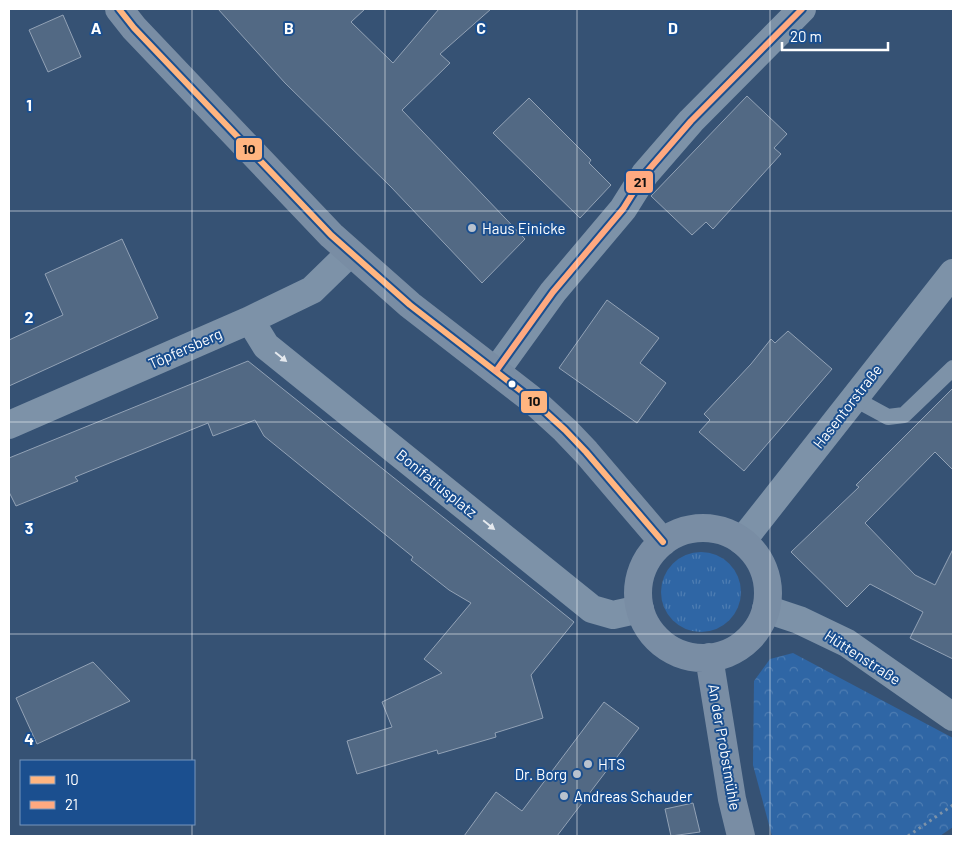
<svg xmlns="http://www.w3.org/2000/svg" width="962" height="845" viewBox="0 0 962 845" font-family="Barlow,sans-serif">
<style>
.grass{fill:url(#grass-tufts)}
.park{fill:url(#park-crowns)}
.building{fill:#526984;stroke:#92a2b6}
.lines{fill:none;stroke-linecap:round;stroke-linejoin:round}
.path{stroke:#7d92a8;stroke-width:3;stroke-dasharray:2.5 4;stroke-linecap:butt}
.lane{stroke:#7d92a8;stroke-width:16}
.street{stroke:#7d92a8;stroke-width:28}
.secondary{stroke:#798da4;stroke-width:28}
.bus-1-casing{stroke:#1b4f8f;stroke-width:10}
.bus-2-casing{stroke:#1b4f8f;stroke-width:10}
.bus-1{stroke:#ffb580;stroke-width:6}
.bus-2{stroke:#ffa980;stroke-width:6}
.oneway{fill:#e5e9ee}
.grid{fill:none;stroke:#fff;stroke-width:1;stroke-opacity:0.55}
.poi-dot{fill:#b9c2ce;stroke:#1b4f8f;stroke-width:2}
.bus-dot{fill:#fff;stroke:#1b4f8f;stroke-width:2}
.labels{text-anchor:middle;dominant-baseline:central;stroke-width:4;stroke-linejoin:round;paint-order:stroke}
.poi-label{font-size:15px;fill:#fff;stroke:#1b4f8f;text-anchor:start}
.street-label{font-size:15px;fill:#fff;stroke:#1b4f8f}
.grid-label{font-size:16px;text-anchor:middle;font-weight:bold;fill:#fff;stroke:#1b4f8f;stroke-width:4;stroke-linejoin:round;paint-order:stroke}
.line-badge{stroke:#1b4f8f;stroke-width:2}
.pale-badge-label{font-size:14px;text-anchor:middle;font-weight:bold;fill:#111}
</style>
<defs>
<pattern id="grass-tufts" width="24" height="20" patternUnits="userSpaceOnUse" patternTransform="scale(1.25)"><rect width="24" height="20" fill="#2f66a5"/><path d="M3 7l-1-3M5 7V3M7 7l1-3M15 17l-1-3M17 17v-4M19 17l1-3" fill="none" stroke="#4e7db2"/></pattern>
<pattern id="park-crowns" width="20" height="18" patternUnits="userSpaceOnUse" patternTransform="scale(1.25)"><rect width="20" height="18" fill="#2f66a5"/><path d="M2 6a3 3 0 1 1 6 0M12 15a3 3 0 1 1 6 0" fill="none" stroke="#4e7db2"/></pattern>
</defs>
<rect width="100%" height="100%" fill="#365274"/>
<!-- grass -->
<path class="grass" d="M661 592a40 40 0 1 1 80 0a40 40 0 1 1-80 0Z"/>
<!-- park -->
<path class="park" d="M 793,653 L 953,738 L 953,827 L 940,836 L 772,836 L 753,765 L 754,681 L 770,659 Z"/>
<!-- building -->
<path class="building" d="M 218,9 L 365,9 L 351,22 L 393,63 L 439,9 L 491,9 L 440,54 L 450,63 L 402,110 L 525,239 L 482,283 L 391,187 L 285,83 Z
M 63,15 L 81,57 L 48,72 L 29,30 Z
M 747,96 L 787,134 L 774,148 L 781,154 L 713,229 L 706,222 L 692,235 L 651,196 Z
M 529,98 L 591,160 L 589,163 L 611,185 L 580,218 L 493,133 Z
M 122,239 L 158,318 L 9,386 L 9,340 L 63,315 L 45,274 Z
M 607,300 L 659,338 L 640,363 L 666,383 L 637,423 L 559,368 Z
M 788,331 L 832,369 L 744,471 L 699,432 L 710,420 L 704,414 L 751,364 L 771,339 L 775,343 Z
M 248,361 L 574,622 L 531,675 L 543,718 L 495,733 L 496,737 L 438,754 L 437,750 L 357,774 L 347,741 L 392,727 L 382,702 L 442,673 L 424,659 L 471,603 L 449,590 L 411,560 L 413,557 L 264,436 L 255,420 L 213,436 L 208,423 L 75,477 L 78,481 L 16,506 L 9,492 L 9,458 Z
M 953,388 L 953,470 L 935,452 L 865,523 L 915,575 L 935,585 L 953,549 L 953,659 L 910,638 L 923,612 L 870,584 L 847,607 L 791,552 L 859,487 L 856,485 Z
M 93,662 L 130,701 L 37,744 L 16,698 Z
M 604,702 L 639,728 L 557,836 L 464,836 L 496,792 L 522,811 Z
M 693,803 L 700,832 L 671,836 L 665,809 Z"/>
<g class="lines">
<!-- path -->
<path class="path" d="M 908,836 L 953,805"/>
<!-- lane -->
<path class="lane" d="M 853,398 L 888,417 L 904,415 L 953,368"/>
<!-- street -->
<path class="street" d="M 250,320 L 266,346 L 592,609 L 613,615 L 640,609
M 496,371 L 553,292 L 623,209 L 645,174 L 691,121 L 802,9
M 9,425 L 250,320 L 312,290 L 350,253
M 742,541 L 953,273
M 766,609 L 799,620 L 847,643 L 953,717"/>
<!-- secondary -->
<path class="secondary" d="M 119,9 L 134,28 L 331,235 L 410,305 L 530,398 L 565,430 L 586,452 L 663,542
M638 593a65 65 0 1 1 130 0a65 65 0 1 1-130 0Z
M 709,657 L 732,799 L 741,836"/>
<defs>
<path id="bus-1" d="M 119,9 L 134,28 L 331,235 L 410,305 L 530,398 L 565,430 L 586,452 L 663,542"/>
<path id="bus-2" d="M 496,371 L 553,292 L 623,209 L 645,174 L 691,121 L 802,9"/>
</defs>
<!-- bus-1 casing -->
<use href="#bus-1" class="bus-1-casing"/>
<!-- bus-2 casing -->
<use href="#bus-2" class="bus-2-casing"/>
<!-- bus-1 -->
<use href="#bus-1" class="bus-1"/>
<!-- bus-2 -->
<use href="#bus-2" class="bus-2"/>
</g>
<!-- one-way arrows -->
<defs><path id="oneway-solid" d="M-6-.8H1V-3.2L6.5 0L1 3.2V.8H-6Z" transform="scale(1.25)"/></defs>
<g class="oneway">
<use href="#oneway-solid" transform="translate(281 357) rotate(39)"/>
<use href="#oneway-solid" transform="translate(489 525) rotate(39)"/>
</g>
<!-- grid -->
<path class="grid" d="M 192,9 L 192,761M 385,9 L 385,836M 577,9 L 577,836M 770,9 L 770,836M 9,211 L 953,211M 9,422 L 953,422M 9,634 L 953,634M 192,824 L 192,836"/>
<!-- markers -->
<g class="poi-dot">
<circle cx="472" cy="228" r="5"/>
<circle cx="588" cy="764" r="5"/>
<circle cx="577" cy="774" r="5"/>
<circle cx="564" cy="796" r="5"/>
</g>
<circle class="bus-dot" cx="512" cy="384" r="4.5"/>
<g class="labels">
<!-- poi labels -->
<g class="poi-label">
<text x="482" y="228">Haus Einicke</text>
<text x="598" y="764">HTS</text>
<text x="567" y="774" text-anchor="end">Dr. Borg</text>
<text x="574" y="796">Andreas Schauder</text>
</g>
<!-- street labels -->
<g class="street-label">
<text transform="translate(185 348) rotate(-24)">Töpfersberg</text>
<text transform="translate(847 406) rotate(-52)">Hasentorstraße</text>
<text transform="translate(437 483) rotate(39)">Bonifatiusplatz</text>
<text transform="translate(863 657) rotate(33)">Hüttenstraße</text>
<text transform="translate(725 747) rotate(80)">An der Probstmühle</text>
</g>
</g>
<g class="grid-label">
<text x="96" y="34">A</text>
<text x="289" y="34">B</text>
<text x="481" y="34">C</text>
<text x="673" y="34">D</text>
<text x="29" y="111">1</text>
<text x="29" y="323">2</text>
<text x="29" y="534">3</text>
<text x="29" y="745">4</text>
</g>
<g class="line-badge">
<rect x="235" y="137" width="28" height="24" rx="5" fill="#ffb580"/>
<rect x="625" y="170" width="29" height="24" rx="5" fill="#ffa980"/>
<rect x="520" y="390" width="28" height="24" rx="5" fill="#ffb580"/>
</g>
<g class="pale-badge-label">
<text x="249" y="154">10</text>
<text x="640" y="187">21</text>
<text x="534" y="406">10</text>
</g>
<!-- border -->
<rect width="962" height="845" fill="none" stroke="#ffffff" stroke-width="20"/>
<!-- legend -->
<rect x="20" y="760" width="175" height="65" fill="#1b4f8f" stroke="#7695bc"/>
<rect x="30" y="776" width="25" height="8" fill="#ffb580" stroke="#7695bc"/>
<text x="65" y="785" font-size="15" fill="#ffffff">10</text>
<rect x="30" y="801" width="25" height="8" fill="#ffa980" stroke="#7695bc"/>
<text x="65" y="810" font-size="15" fill="#ffffff">21</text>
<!-- scale -->
<path d="M782 42v8h106v-8" fill="none" stroke="#ffffff" stroke-width="2.5"/>
<text x="790" y="42" font-size="15" fill="#ffffff" stroke="#1b4f8f" stroke-width="4" paint-order="stroke">20 m</text>
</svg>
